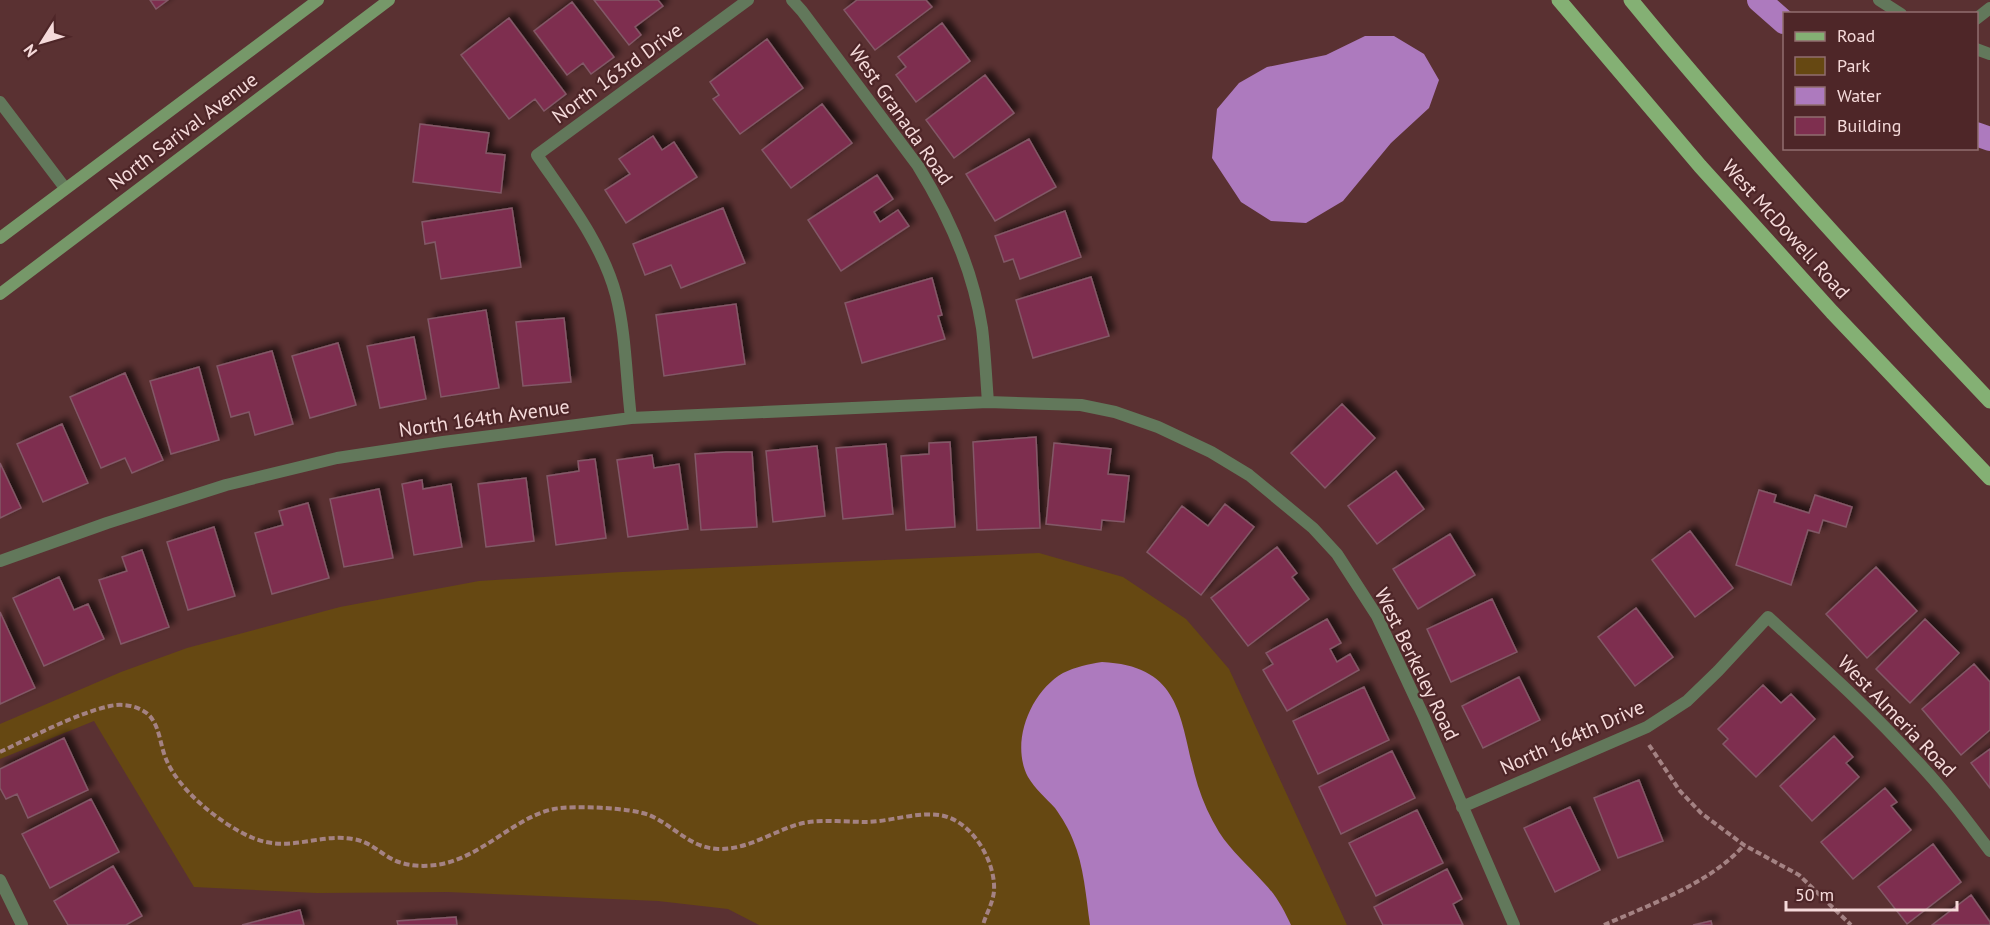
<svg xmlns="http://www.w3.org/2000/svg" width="1990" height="925" viewBox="0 0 1990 925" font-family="'PT Sans',sans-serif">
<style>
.green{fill:#664812}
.water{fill:#ad7abe}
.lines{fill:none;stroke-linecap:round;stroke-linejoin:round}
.canal{stroke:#ad7abe;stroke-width:24}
.building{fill:#7e2f4f;stroke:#835867;stroke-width:1.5;filter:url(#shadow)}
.path{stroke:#a48283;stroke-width:4;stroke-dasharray:6 3;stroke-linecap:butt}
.lane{stroke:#62785b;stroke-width:12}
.street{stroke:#62785b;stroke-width:12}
.secondary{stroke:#769869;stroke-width:12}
.primary{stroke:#84b074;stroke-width:15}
.labels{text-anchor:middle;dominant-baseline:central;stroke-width:4.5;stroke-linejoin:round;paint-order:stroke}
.street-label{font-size:20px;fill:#f5dada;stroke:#4e2628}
</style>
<defs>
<filter id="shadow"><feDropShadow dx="5.5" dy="-5.5" stdDeviation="3" flood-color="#0009"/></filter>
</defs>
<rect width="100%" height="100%" fill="#5a3132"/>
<!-- green -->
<path class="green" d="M 1039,553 L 1123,577 L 1186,619 L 1229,669 L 1347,925 L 759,925 L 728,909 L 658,901 L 448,892 L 317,893 L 194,887 L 94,721 L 0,759 L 0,724 L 121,672 L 187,648 L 340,607 L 479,581 L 622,572 Z"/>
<!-- water -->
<path class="water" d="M 1365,36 L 1394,36 L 1424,54 L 1439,80 L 1429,108 L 1391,143 L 1343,201 L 1306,223 L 1271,221 L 1241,202 L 1212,158 L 1217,109 L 1239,83 L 1267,67 L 1326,55 Z
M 1102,662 C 1186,666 1179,724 1198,786 C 1203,802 1210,817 1219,832 C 1231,851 1249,866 1264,883 C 1276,895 1284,910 1291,925 L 1090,925 C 1086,897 1084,866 1073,840 C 1069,829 1062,818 1055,808 C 1046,798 1035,789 1028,777 C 1010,743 1030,692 1063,673 C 1075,667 1089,664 1102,662 Z"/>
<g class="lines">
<!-- canal -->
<path class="canal" d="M 1759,0 L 1784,22
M 1976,134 L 1990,139"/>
</g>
<!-- building -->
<path class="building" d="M 150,0 L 168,0 L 156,9 Z
M 594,0 L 658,0 L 663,6 L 635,27 L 641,35 L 629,45 Z
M 857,0 L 926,0 L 932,7 L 875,50 L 844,10 Z
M 572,2 L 614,57 L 591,74 L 583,63 L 567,75 L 534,31 Z
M 509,18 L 566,94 L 544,111 L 535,99 L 509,119 L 461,55 Z
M 942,23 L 970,61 L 916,102 L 896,75 L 906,67 L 898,57 Z
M 767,39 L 803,88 L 740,134 L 713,99 L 719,95 L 710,82 Z
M 985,75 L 1014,113 L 954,158 L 926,120 Z
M 822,104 L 852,143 L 791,188 L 762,150 Z
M 420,124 L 489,133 L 486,153 L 505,155 L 501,193 L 413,182 Z
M 653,136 L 662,150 L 674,142 L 697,177 L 626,223 L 605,190 L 630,174 L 619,159 Z
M 1029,139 L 1056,187 L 995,221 L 966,174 Z
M 877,175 L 893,199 L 874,212 L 880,222 L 898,210 L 909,226 L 841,271 L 808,220 Z
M 512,208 L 521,267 L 441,279 L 435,242 L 425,244 L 422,222 Z
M 723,208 L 745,263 L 681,288 L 671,265 L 645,275 L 633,244 Z
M 1065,211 L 1081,257 L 1020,279 L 1013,259 L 1004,262 L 995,236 Z
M 1091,277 L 1109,336 L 1033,358 L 1016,300 Z
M 932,278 L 942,315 L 938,316 L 945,339 L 862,363 L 845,303 Z
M 736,304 L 745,364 L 664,376 L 656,315 Z
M 486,310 L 499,388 L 441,397 L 428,319 Z
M 564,318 L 571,382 L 523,386 L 516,322 Z
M 414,337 L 426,399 L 380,408 L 367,346 Z
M 338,343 L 356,405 L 310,418 L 292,356 Z
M 272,351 L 293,424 L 255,435 L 249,412 L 231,417 L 217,366 Z
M 199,367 L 219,440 L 171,454 L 150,381 Z
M 125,373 L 163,460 L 132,473 L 125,458 L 101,468 L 70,397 Z
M 1342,404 L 1375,438 L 1325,488 L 1291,453 Z
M 62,424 L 88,483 L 43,502 L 17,444 Z
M 1036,437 L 1040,528 L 977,530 L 973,442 Z
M 950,442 L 955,527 L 906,530 L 901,456 L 929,454 L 929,443 Z
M 1054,443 L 1111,449 L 1108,474 L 1129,476 L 1124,522 L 1102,520 L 1101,530 L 1046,524 Z
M 886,444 L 893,514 L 843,519 L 836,448 Z
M 817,446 L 825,516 L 773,522 L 766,451 Z
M 726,452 L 752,452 L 757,527 L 701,530 L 695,454 Z
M 652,455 L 654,468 L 679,464 L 688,529 L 628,537 L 617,460 Z
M 595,459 L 606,538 L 556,545 L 547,476 L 579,471 L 578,461 Z
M 0,463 L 21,508 L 0,518 Z
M 1396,471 L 1424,509 L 1377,544 L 1348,506 Z
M 526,478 L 534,541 L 486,547 L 478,484 Z
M 422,480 L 423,489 L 451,484 L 462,547 L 414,555 L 402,484 Z
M 379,489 L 393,558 L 344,567 L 330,499 Z
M 1759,490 L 1776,495 L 1774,502 L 1809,513 L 1815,495 L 1852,507 L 1846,527 L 1823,520 L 1819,533 L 1808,530 L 1791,585 L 1736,565 Z
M 308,503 L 329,578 L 272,594 L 255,533 L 283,525 L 279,511 Z
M 1225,504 L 1254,527 L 1201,595 L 1147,552 L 1182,506 L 1208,526 Z
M 214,527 L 235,596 L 188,610 L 167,542 Z
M 1690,531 L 1733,588 L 1695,617 L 1652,560 Z
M 1450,534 L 1475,575 L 1418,609 L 1393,569 Z
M 1277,547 L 1297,573 L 1292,577 L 1309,599 L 1248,646 L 1211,598 Z
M 142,550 L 169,627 L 121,644 L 99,580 L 127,571 L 122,557 Z
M 1876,567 L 1917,611 L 1867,658 L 1826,614 Z
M 59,577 L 74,610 L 88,604 L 104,639 L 44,666 L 13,598 Z
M 1492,599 L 1517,652 L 1451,682 L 1427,629 Z
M 1636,608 L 1673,657 L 1635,686 L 1598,637 Z
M 0,612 L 35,688 L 0,704 Z
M 1327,619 L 1341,643 L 1330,649 L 1337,662 L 1350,654 L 1359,670 L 1287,711 L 1263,670 L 1273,664 L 1266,653 Z
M 1925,619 L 1959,653 L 1910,703 L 1876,669 Z
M 1974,664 L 1990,682 L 1990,730 L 1961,755 L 1922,709 Z
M 1519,677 L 1540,720 L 1483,748 L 1462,706 Z
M 1763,685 L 1781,703 L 1791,694 L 1815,719 L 1756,777 L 1723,744 L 1728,739 L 1718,729 Z
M 1364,687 L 1389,740 L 1318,774 L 1293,721 Z
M 1834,736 L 1853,757 L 1846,763 L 1859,777 L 1812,821 L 1780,786 Z
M 64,738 L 88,790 L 28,818 L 17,794 L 6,799 L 0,788 L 0,769 Z
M 1990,749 L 1990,788 L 1971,763 Z
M 1392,751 L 1415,798 L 1341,834 L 1319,787 Z
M 1639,780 L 1663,841 L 1618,858 L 1594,798 Z
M 1885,788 L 1897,802 L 1891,806 L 1911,830 L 1853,879 L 1821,842 Z
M 91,799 L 119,852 L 50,888 L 22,834 Z
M 1570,807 L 1600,870 L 1555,892 L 1524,828 Z
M 1417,810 L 1443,863 L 1376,896 L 1349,843 Z
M 1933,844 L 1961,882 L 1907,924 L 1878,887 Z
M 113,866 L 142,916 L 126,925 L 68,925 L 54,901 Z
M 1447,869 L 1462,899 L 1453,904 L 1463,925 L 1383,925 L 1374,907 Z
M 1971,895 L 1990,922 L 1990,925 L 1932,925 Z
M 300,910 L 304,925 L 242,925 Z
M 456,917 L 457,925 L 398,925 L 397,921 Z
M 1711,921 L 1712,925 L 1693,925 Z"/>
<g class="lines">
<!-- path -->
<path class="path" d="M 1649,745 L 1680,791 L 1701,813 L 1744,845 L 1799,875 L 1851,925
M 0,752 C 32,737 77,713 110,706 C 123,703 139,706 149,715 C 160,727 160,745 166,759 C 179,791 222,825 253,838 C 289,853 319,833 353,839 C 368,841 378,851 390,858 C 404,866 421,867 436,865 C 481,859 514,817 554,809 C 574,805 631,808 649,815 C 673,825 690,848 718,849 C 749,850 774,830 803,823 C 824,819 847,822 868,822 C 892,821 916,812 939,815 C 971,819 996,861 994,891 C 993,903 986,914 983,925
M 1604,925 C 1649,905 1711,883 1744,845"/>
<!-- lane -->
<path class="lane" d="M 1879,0 L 1901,14
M 1976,19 L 1990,8
M 1976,49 L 1990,54"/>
<!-- street -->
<path class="street" d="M 792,0 L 802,11 L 918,166 C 949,216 973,270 982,328 C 985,352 986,377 988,402
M 0,102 L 65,188
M 631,418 C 626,377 626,334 616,295 C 602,243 567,199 537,155 L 748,0
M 0,561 L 107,523 L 226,485 L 337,458 L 443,442 L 631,418 L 988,402 L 1081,405 L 1115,412 L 1158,427 L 1211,452 L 1249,475 L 1313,528 L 1337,554 L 1377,616 L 1424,717 L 1514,925
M 1462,807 L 1647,727 L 1687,701 L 1718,671 L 1768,617 C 1818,663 1869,708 1914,758 C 1942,787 1966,819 1990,851
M 0,880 L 22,925"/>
<!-- secondary -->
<path class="secondary" d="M 0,238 L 318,0
M 0,294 L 389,0"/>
<!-- primary -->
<path class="primary" d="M 1559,0 L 1700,166 L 1832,312 L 1990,478
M 1631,0 C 1745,139 1866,271 1990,401"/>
</g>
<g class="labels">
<!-- street labels -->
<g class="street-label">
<text transform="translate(617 73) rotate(-36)">North 163rd Drive</text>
<text transform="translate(901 115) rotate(55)">West Granada Road</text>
<text transform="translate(183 131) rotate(-37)">North Sarival Avenue</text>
<text transform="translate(1786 229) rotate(48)">West McDowell Road</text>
<text transform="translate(484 418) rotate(-8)">North 164th Avenue</text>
<text transform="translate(1417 664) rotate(64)">West Berkeley Road</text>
<text transform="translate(1897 716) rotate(46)">West Almeria Road</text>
<text transform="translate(1572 737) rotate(-24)">North 164th Drive</text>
</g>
</g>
<!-- legend -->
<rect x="1783" y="12" width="195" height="138" fill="#4e2628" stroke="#916e6f" stroke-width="1.5"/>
<rect x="1795" y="32" width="30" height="9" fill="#84b074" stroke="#916e6f" stroke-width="1.5"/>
<text x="1837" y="42" font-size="18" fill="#f5dada">Road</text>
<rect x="1795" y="57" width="30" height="18" fill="#664812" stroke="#916e6f" stroke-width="1.5"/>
<text x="1837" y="72" font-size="18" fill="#f5dada">Park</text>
<rect x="1795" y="87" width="30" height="18" fill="#ad7abe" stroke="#916e6f" stroke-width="1.5"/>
<text x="1837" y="102" font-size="18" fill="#f5dada">Water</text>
<rect x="1795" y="117" width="30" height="18" fill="#7e2f4f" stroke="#916e6f" stroke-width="1.5"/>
<text x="1837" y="132" font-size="18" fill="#f5dada">Building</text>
<!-- north arrow -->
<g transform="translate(42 42) rotate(233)" stroke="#4e2628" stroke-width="4.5" paint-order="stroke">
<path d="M0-4.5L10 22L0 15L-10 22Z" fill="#f5dada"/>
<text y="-9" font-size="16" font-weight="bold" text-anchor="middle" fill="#f5dada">N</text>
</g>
<!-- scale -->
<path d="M1786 901v9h171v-9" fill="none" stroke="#f5dada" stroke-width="3"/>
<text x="1795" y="901" font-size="18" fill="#f5dada" stroke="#4e2628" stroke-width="4.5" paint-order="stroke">50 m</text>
</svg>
